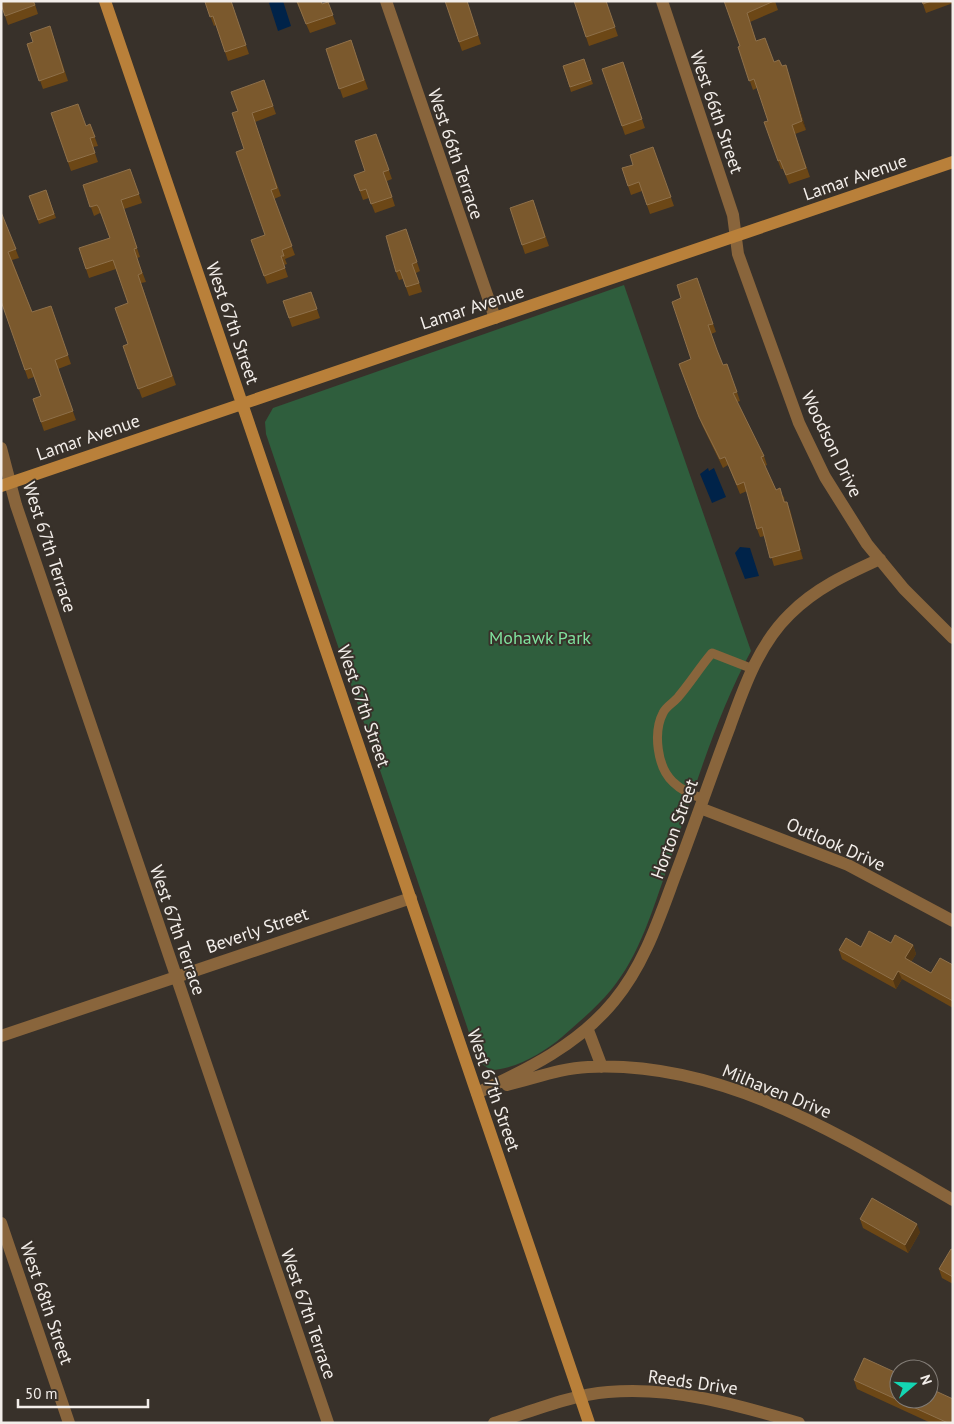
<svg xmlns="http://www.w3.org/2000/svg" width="954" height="1424" viewBox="0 0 954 1424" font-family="'PT Sans',sans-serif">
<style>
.green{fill:#2f5e3d}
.water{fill:#002349}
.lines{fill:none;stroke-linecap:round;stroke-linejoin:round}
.lane{stroke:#89653c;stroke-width:9}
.street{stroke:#89653c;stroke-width:12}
.secondary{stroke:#b9803a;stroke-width:12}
.wall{fill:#6c4716}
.shaded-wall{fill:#513614}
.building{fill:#7b592d;stroke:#8e704a}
.labels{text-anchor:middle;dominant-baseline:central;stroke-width:4;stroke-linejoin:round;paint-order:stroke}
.street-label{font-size:18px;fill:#f3eeea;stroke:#38312a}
.park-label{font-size:18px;fill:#7fe19d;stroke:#38312a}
</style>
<rect width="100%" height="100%" fill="#38312a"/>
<!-- green -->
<path class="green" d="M 624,285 L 751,651 C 715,718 693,795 668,866 C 653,908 640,955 611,990 C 597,1007 579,1022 562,1037 C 543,1053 516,1069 491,1070 L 479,1062 L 266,434 L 265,422 L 273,408 Z"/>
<!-- water -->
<path class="water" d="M 271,1 L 283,1 L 291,26 L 278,31 L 269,3 Z
M 708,468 L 709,471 L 714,468 L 726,497 L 712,503 L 700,474 Z
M 740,547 L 750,548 L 759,576 L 745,579 L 735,553 Z"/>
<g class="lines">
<!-- lane -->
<path class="lane" d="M 704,799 C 692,795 682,791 673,782 C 657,767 653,732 663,713 C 666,706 675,702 679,696 C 691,682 700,667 712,653 L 753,669"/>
<!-- street -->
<path class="street" d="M 386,1 L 495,318
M 662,1 L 733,215 L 738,254 L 799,423 L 825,477 L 867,544 L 904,589 L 953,638
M 1,448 L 16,505 L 328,1423
M 700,808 L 848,865 L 953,921
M 588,1030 L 602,1067
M 1,1036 L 411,898
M 507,1085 C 533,1079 561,1068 588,1067 C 722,1060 842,1136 953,1200
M 477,1093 C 528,1069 578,1045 614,1001 C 644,965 659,919 675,876 C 694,826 711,776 730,726 C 744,687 759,644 790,614 C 816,588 847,574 880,559
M 1,1223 L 69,1423
M 494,1423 C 530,1412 570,1395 608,1392 C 672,1386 738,1405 799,1423"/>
<!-- secondary -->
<path class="secondary" d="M 105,1 L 589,1423
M 1,486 L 953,162"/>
</g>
<!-- wall -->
<path class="wall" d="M 1,1 L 34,1 L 38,14 L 8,25 L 1,4 Z
M 231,1 L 249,54 L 228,61 L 216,25 L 214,26 L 205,2 Z
M 296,1 L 321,1 L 322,4 L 328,2 L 336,24 L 310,33 Z
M 445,1 L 467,1 L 481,44 L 462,51 Z
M 606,1 L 618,36 L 589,46 L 586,37 Z
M 724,1 L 775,1 L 778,10 L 750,22 L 756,41 L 774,62 L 782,66 L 789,74 L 806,130 L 795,134 L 810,177 L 789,184 L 783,169 L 781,169 L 778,161 L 768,121 L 757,88 L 753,90 L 738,47 L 740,46 Z
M 922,1 L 953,1 L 953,3 L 926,13 Z
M 53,35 L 68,81 L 43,89 L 27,44 Z
M 351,40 L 368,89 L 343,98 L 326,49 Z
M 584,59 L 593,84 L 571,92 L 563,66 Z
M 623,62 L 645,128 L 625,135 L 602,69 Z
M 264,80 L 276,114 L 255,122 L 281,196 L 274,199 L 295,255 L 285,259 L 287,264 L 284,265 L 288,277 L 267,284 L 251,240 L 265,235 L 244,149 L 238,111 Z
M 51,113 L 86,126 L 90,124 L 98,146 L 93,147 L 98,162 L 71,171 Z
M 376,134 L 392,179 L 387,181 L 395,206 L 375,213 L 369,198 L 363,200 L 354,175 L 365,171 Z
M 653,147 L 674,206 L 650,214 L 642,191 L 631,195 L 622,168 L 633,165 Z
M 130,169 L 142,203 L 124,209 L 140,257 L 137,258 L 146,282 L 141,283 L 176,385 L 142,398 L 123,346 L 128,344 L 128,303 L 116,269 L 89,278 L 79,248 L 110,238 L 102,216 L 100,213 L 94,216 L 83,185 Z
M 46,190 L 56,218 L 39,224 L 29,196 Z
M 533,200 L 549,246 L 525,254 L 510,208 Z
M 1,212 L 19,258 L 12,260 L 32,312 L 51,306 L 71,364 L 58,369 L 76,420 L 44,431 L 33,399 L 41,396 L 34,377 L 28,379 L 1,301 Z
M 406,229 L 420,271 L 416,273 L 422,292 L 409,296 L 403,279 L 399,280 L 396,272 Z
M 697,278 L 716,332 L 711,334 L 718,353 L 723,365 L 737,392 L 740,401 L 737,402 L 764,456 L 767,465 L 765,466 L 776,490 L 784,497 L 785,502 L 790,510 L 803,559 L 774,566 L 765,536 L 760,537 L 757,529 L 747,491 L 740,494 L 728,465 L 723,468 L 702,425 L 679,364 L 691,359 L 681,298 Z
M 311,292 L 320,318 L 292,327 L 283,301 Z
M 891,943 L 913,945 L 916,954 L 911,962 L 931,973 L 953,965 L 953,1008 L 902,979 L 896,989 L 842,959 L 839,950 Z
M 860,1219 L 920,1232 L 908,1253 L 863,1228 Z
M 953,1250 L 953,1284 L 942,1278 L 939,1269 Z
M 854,1380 L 953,1423 L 931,1423 L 857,1389 Z"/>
<!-- shaded-wall -->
<path class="shaded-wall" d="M 786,65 L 789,74 L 806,130 L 802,121 Z
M 787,502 L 790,510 L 803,559 L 800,550 Z
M 913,945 L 916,954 L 908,967 L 905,958 Z
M 898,971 L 902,979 L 896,989 L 893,980 Z
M 917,1224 L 920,1232 L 908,1253 L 905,1245 Z"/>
<!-- building -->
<path class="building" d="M 1,1 L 33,1 L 35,5 L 5,16 L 1,4 Z
M 207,1 L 231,1 L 246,45 L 225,52 L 213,16 L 210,17 L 205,2 Z
M 297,1 L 321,1 L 322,4 L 328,2 L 333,15 L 306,24 Z
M 445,1 L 467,1 L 478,35 L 459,42 Z
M 574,1 L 606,1 L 615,27 L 586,37 Z
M 724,1 L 774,1 L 747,13 L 756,41 L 765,38 L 774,62 L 779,60 L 782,66 L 786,65 L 802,121 L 792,125 L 806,168 L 786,175 L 780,160 L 778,161 L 764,122 L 768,121 L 754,79 L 749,81 L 738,47 L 740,46 Z
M 922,1 L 931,1 L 923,4 Z
M 50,26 L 64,72 L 39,81 L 27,44 L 33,42 L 30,33 Z
M 351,40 L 364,80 L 339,89 L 326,49 Z
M 584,59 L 591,80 L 570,87 L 563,66 Z
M 623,62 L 642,119 L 622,126 L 602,69 Z
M 264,80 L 273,106 L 252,113 L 277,188 L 271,190 L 292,246 L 282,250 L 284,256 L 281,256 L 285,268 L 264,276 L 251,240 L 265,235 L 236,152 L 244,149 L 232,113 L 238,111 L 231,92 Z
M 78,104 L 86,126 L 90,124 L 95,137 L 90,138 L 95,153 L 68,162 L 51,113 Z
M 376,134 L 389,170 L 383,172 L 392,197 L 371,204 L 366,189 L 360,191 L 354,175 L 365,171 L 355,141 Z
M 653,147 L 671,197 L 647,205 L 639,182 L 628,186 L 622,168 L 633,165 L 630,155 Z
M 130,169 L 139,194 L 121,200 L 137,248 L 134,249 L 142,273 L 138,275 L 172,376 L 138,389 L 123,346 L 128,344 L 115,308 L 128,303 L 113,260 L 86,269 L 79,248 L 110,238 L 99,208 L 97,205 L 90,207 L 83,185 Z
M 46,190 L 54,214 L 38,220 L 29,196 Z
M 533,200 L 545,237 L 522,245 L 510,208 Z
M 1,212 L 16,249 L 8,252 L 32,312 L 51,306 L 68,355 L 55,360 L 73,411 L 41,422 L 33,399 L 41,396 L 31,368 L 25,370 L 1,301 Z
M 406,229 L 417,262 L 412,264 L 419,283 L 406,287 L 400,270 L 396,272 L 386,236 Z
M 697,278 L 713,324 L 708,325 L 717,350 L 723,365 L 727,364 L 737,392 L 733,393 L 764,456 L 761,457 L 776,490 L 780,488 L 784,502 L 787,502 L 800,550 L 770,558 L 762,527 L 757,529 L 744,482 L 737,485 L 725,457 L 720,459 L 699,417 L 679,364 L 691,359 L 672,302 L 681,298 L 677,285 Z
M 311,292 L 317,309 L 289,318 L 283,301 Z
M 869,931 L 891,943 L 895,935 L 913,945 L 905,958 L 931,973 L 940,958 L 953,965 L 953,1001 L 898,971 L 893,980 L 839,950 L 846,938 L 861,947 Z
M 872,1198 L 917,1224 L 905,1245 L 860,1219 Z
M 951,1249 L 953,1250 L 953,1277 L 939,1269 Z
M 864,1358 L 899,1374 L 899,1399 L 929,1399 L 929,1388 L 953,1399 L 953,1423 L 948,1423 L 854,1380 Z"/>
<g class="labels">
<!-- street labels -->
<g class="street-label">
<text transform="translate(717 112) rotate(71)">West 66th Street</text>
<text transform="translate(456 154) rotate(71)">West 66th Terrace</text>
<text transform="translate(855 177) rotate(-19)">Lamar Avenue</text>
<text transform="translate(472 307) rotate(-18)">Lamar Avenue</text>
<text transform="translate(233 323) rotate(71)">West 67th Street</text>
<text transform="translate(88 437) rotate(-19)">Lamar Avenue</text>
<text transform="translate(832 444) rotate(64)">Woodson Drive</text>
<text transform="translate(50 547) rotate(72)">West 67th Terrace</text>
<text transform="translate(364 706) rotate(71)">West 67th Street</text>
<text transform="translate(674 829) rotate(-70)">Horton Street</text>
<text transform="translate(836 844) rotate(24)">Outlook Drive</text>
<text transform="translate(178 930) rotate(71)">West 67th Terrace</text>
<text transform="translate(257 930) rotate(-19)">Beverly Street</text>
<text transform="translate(494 1090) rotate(71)">West 67th Street</text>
<text transform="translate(777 1091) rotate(22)">Milhaven Drive</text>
<text transform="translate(47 1303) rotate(71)">West 68th Street</text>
<text transform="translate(309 1314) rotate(71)">West 67th Terrace</text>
<text transform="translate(693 1382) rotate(8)">Reeds Drive</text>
</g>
<!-- park labels -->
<g class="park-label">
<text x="540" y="637">Mohawk Park</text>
</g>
</g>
<!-- border -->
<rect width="954" height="1424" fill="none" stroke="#f3eeea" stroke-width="5"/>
<!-- north arrow -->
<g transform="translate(914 1384) rotate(71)"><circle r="24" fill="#38312a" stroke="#837d77"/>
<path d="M0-4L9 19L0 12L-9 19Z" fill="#14d5b3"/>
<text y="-8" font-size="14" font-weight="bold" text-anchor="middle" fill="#f3eeea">N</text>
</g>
<!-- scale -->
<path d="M18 1399v8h130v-8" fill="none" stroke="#f3eeea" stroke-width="2.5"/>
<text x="25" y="1399" font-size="15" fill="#f3eeea" stroke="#38312a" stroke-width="4" paint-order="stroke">50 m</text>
</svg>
